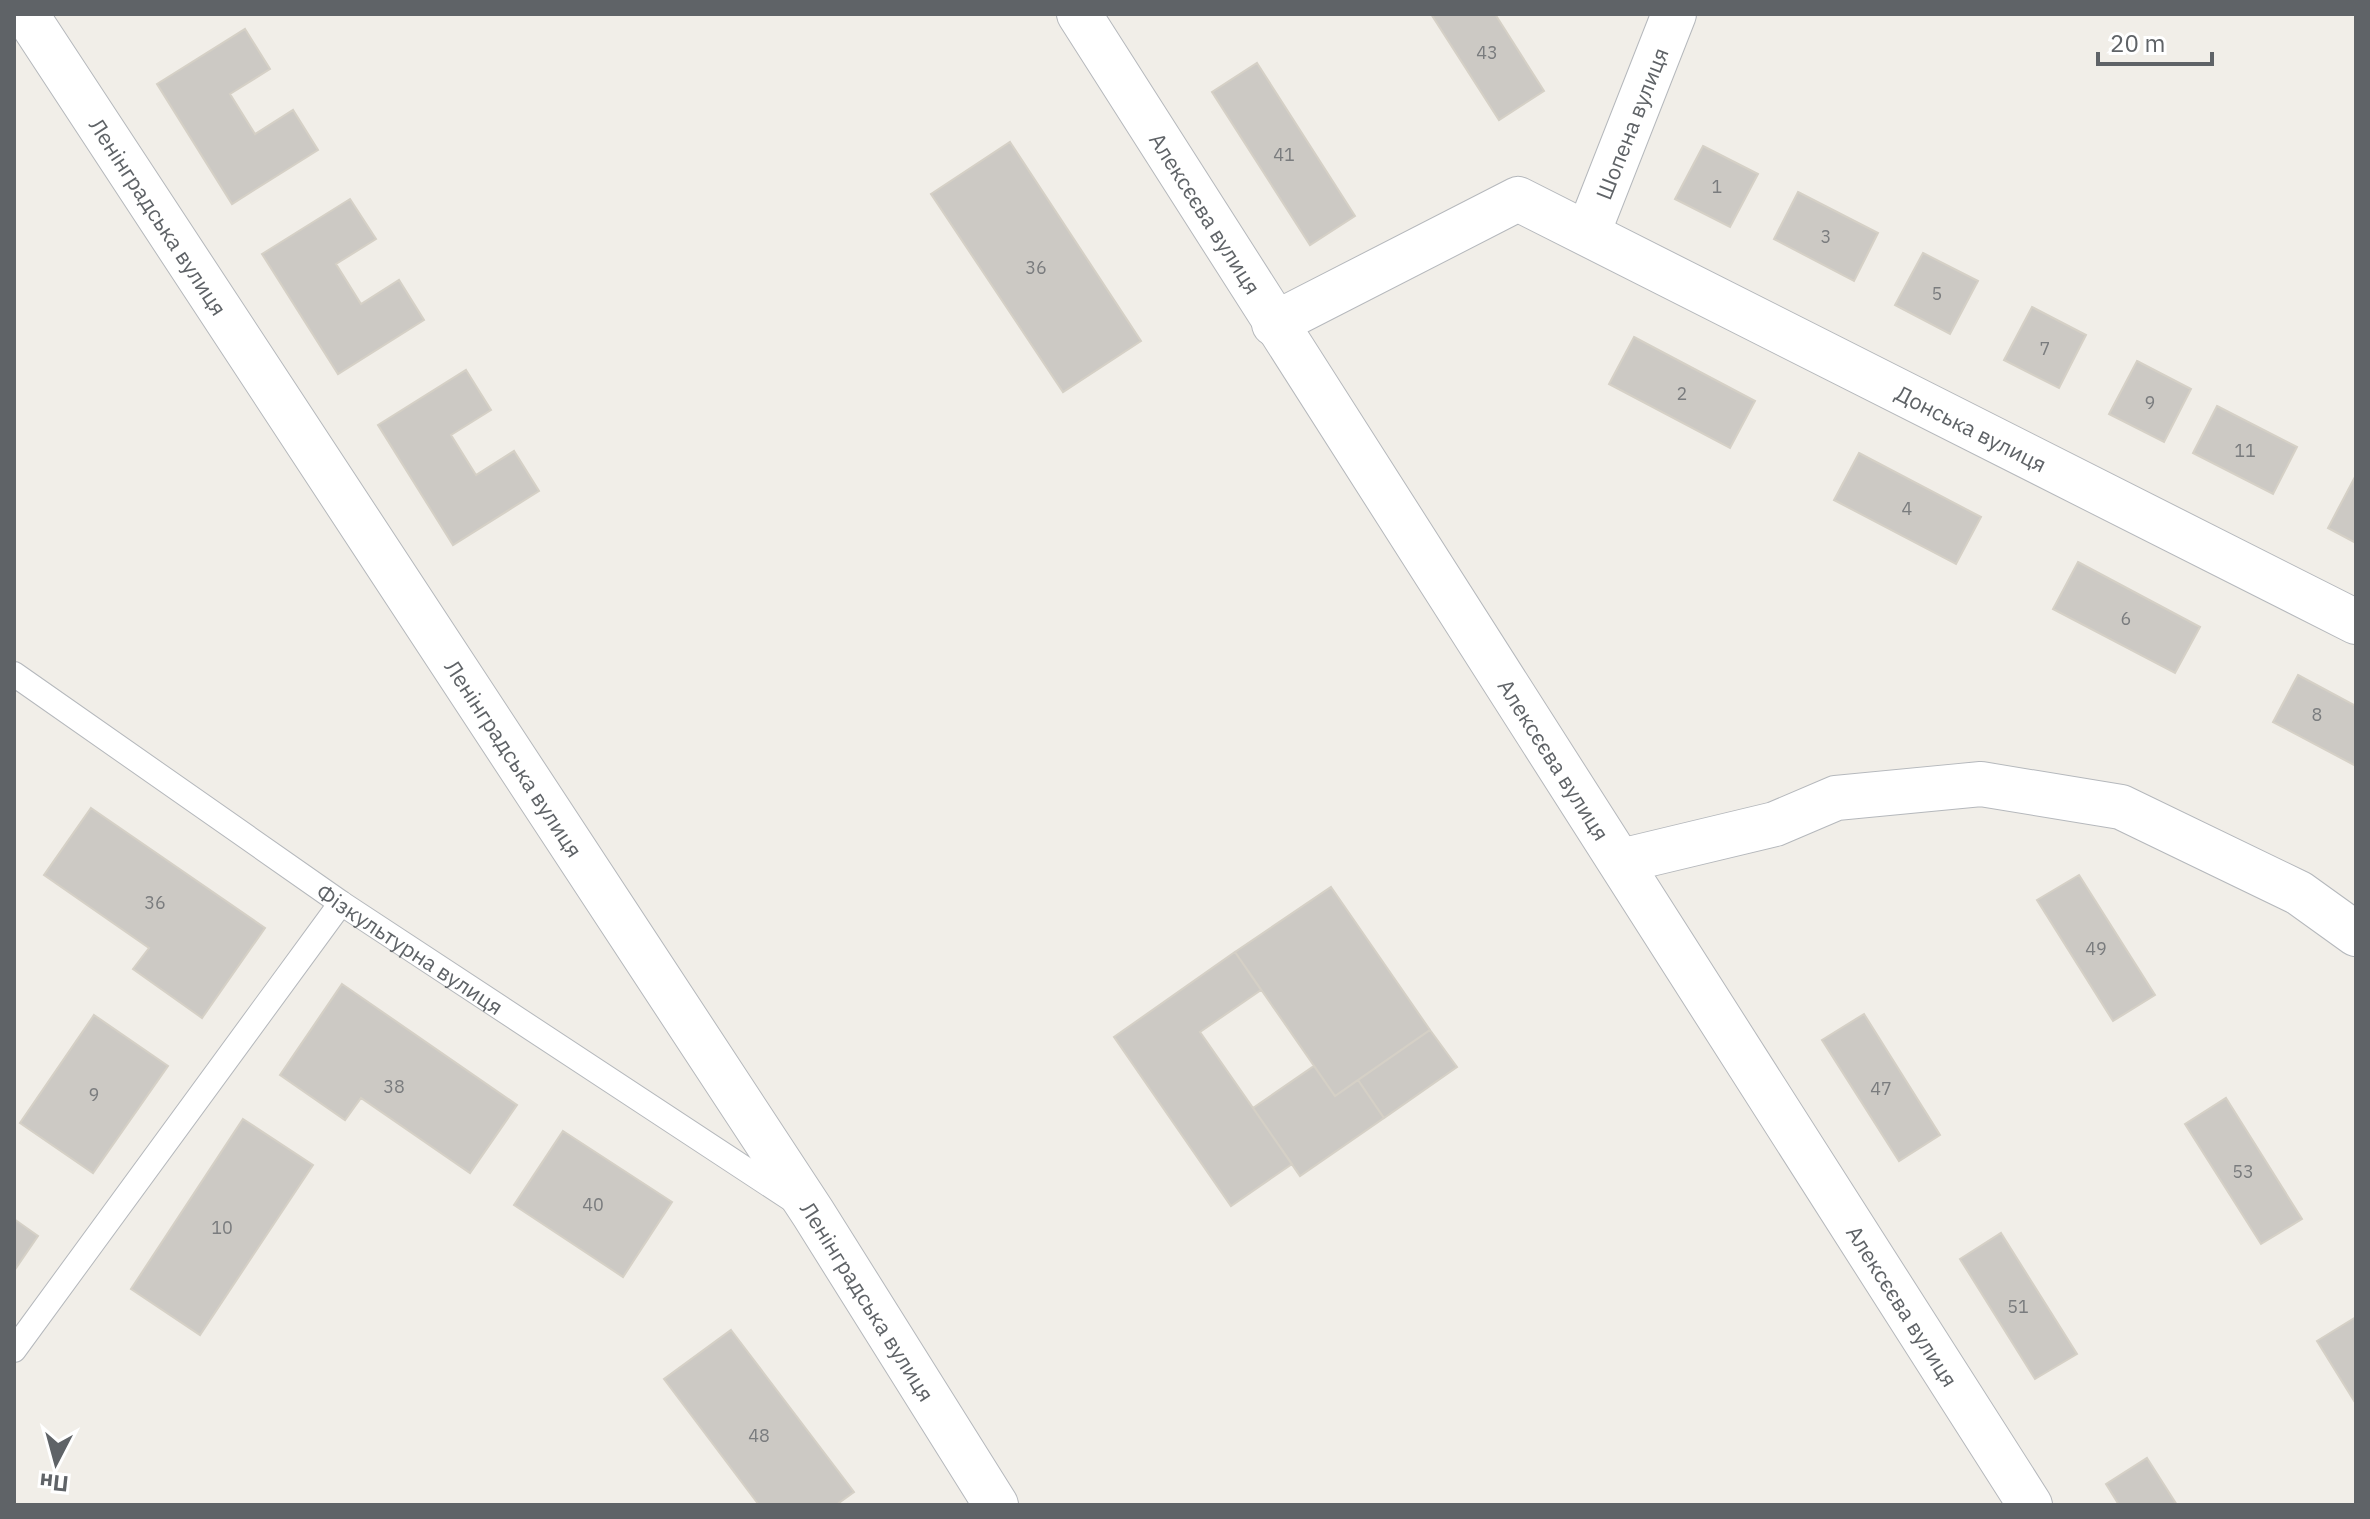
<svg xmlns="http://www.w3.org/2000/svg" width="2370" height="1519" viewBox="0 0 2370 1519" font-family="'IBM Plex Sans',sans-serif">
<style>
.building{fill:#ccc9c4;stroke:#d5d0c6;stroke-width:2}
.lines{fill:none;stroke-linecap:round;stroke-linejoin:round}
.service-casing{stroke:#b5b8bc;stroke-width:26}
.minor-casing{stroke:#b5b8bc;stroke-width:46}
.service{stroke:#fff;stroke-width:24}
.minor{stroke:#fff;stroke-width:44}
.labels{text-anchor:middle;dominant-baseline:central;stroke-width:6;stroke-linejoin:round;paint-order:stroke}
.number-label{font-size:18px;fill:#7a7c7e}
.street-label{font-size:22px;fill:#5f6367;stroke:#fff}
</style>
<rect width="100%" height="100%" fill="#f1eee8"/>
<!-- building -->
<path class="building" d="M 1431,14 L 1495,14 L 1544,91 L 1499,120 Z
M 245,29 L 270,69 L 230,94 L 255,134 L 293,110 L 318,150 L 232,204 L 157,84 Z
M 1257,63 L 1355,216 L 1310,245 L 1212,92 Z
M 1010,142 L 1141,341 L 1063,392 L 931,194 Z
M 1703,146 L 1758,174 L 1730,227 L 1675,199 Z
M 1798,192 L 1878,233 L 1854,281 L 1774,239 Z
M 350,199 L 376,239 L 336,264 L 361,304 L 399,280 L 424,320 L 338,374 L 262,254 Z
M 1923,253 L 1978,281 L 1950,334 L 1895,305 Z
M 2032,307 L 2086,335 L 2059,388 L 2004,360 Z
M 1634,337 L 1755,401 L 1730,448 L 1609,384 Z
M 2137,361 L 2191,389 L 2164,442 L 2109,414 Z
M 466,370 L 491,410 L 451,435 L 476,475 L 514,451 L 539,491 L 453,545 L 378,425 Z
M 2217,406 L 2297,447 L 2273,494 L 2193,453 Z
M 1859,453 L 1981,517 L 1956,564 L 1834,500 Z
M 2356,475 L 2356,543 L 2328,528 Z
M 2078,562 L 2200,627 L 2175,673 L 2053,609 Z
M 2298,675 L 2356,706 L 2356,766 L 2273,722 Z
M 91,808 L 265,928 L 202,1018 L 133,969 L 149,948 L 44,875 Z
M 2079,875 L 2155,995 L 2113,1021 L 2037,900 Z
M 1331,887 L 1430,1030 L 1335,1096 L 1235,952 Z
M 1235,952 L 1261,990 L 1200,1032 L 1292,1164 L 1231,1206 L 1114,1037 Z
M 342,984 L 517,1105 L 470,1173 L 361,1098 L 345,1120 L 280,1075 Z
M 1864,1014 L 1940,1135 L 1899,1161 L 1822,1040 Z
M 94,1015 L 168,1066 L 93,1173 L 20,1123 Z
M 1430,1030 L 1457,1067 L 1384,1118 L 1358,1080 Z
M 1314,1066 L 1335,1096 L 1358,1080 L 1384,1118 L 1300,1176 L 1253,1108 Z
M 2226,1098 L 2302,1219 L 2261,1244 L 2185,1124 Z
M 243,1119 L 313,1165 L 200,1335 L 131,1289 Z
M 563,1131 L 672,1202 L 623,1277 L 514,1205 Z
M 14,1219 L 38,1236 L 14,1271 Z
M 2001,1233 L 2077,1354 L 2035,1379 L 1960,1259 Z
M 2356,1317 L 2356,1404 L 2317,1341 Z
M 731,1330 L 854,1492 L 836,1505 L 759,1505 L 664,1379 Z
M 2147,1458 L 2177,1505 L 2119,1505 L 2106,1484 Z"/>
<g class="lines">
<defs>
<g id="service">
<path id="s1" d="M 14,674 L 341,903 L 794,1201"/>
<path d="M 14,1350 L 341,903"/>
</g>
<g id="minor">
<path id="s2" d="M 26,14 L 813,1213 L 996,1505"/>
<path id="s3" d="M 1079,14 L 2030,1505"/>
<path id="s4" d="M 1588,233 L 1674,14"/>
<path id="s5" d="M 1274,324 L 1518,199 L 2356,622"/>
<path d="M 1621,861 L 1775,824 L 1836,798 L 1981,784 L 2121,807 L 2299,893 L 2356,934"/>
</g>
</defs>
<!-- service casing -->
<use href="#service" class="service-casing"/>
<!-- minor casing -->
<use href="#minor" class="minor-casing"/>
<!-- service -->
<use href="#service" class="service"/>
<!-- minor -->
<use href="#minor" class="minor"/>
</g>
<g class="labels">
<!-- number labels -->
<g class="number-label">
<text x="1487" y="52">43</text>
<text x="1284" y="154">41</text>
<text x="1717" y="186">1</text>
<text x="1826" y="236">3</text>
<text x="1036" y="267">36</text>
<text x="1937" y="293">5</text>
<text x="2045" y="348">7</text>
<text x="1682" y="393">2</text>
<text x="2150" y="402">9</text>
<text x="2245" y="450">11</text>
<text x="1907" y="508">4</text>
<text x="2126" y="618">6</text>
<text x="2317" y="714">8</text>
<text x="155" y="902">36</text>
<text x="2096" y="948">49</text>
<text x="394" y="1086">38</text>
<text x="1881" y="1088">47</text>
<text x="94" y="1094">9</text>
<text x="2243" y="1171">53</text>
<text x="593" y="1204">40</text>
<text x="222" y="1227">10</text>
<text x="2018" y="1306">51</text>
<text x="759" y="1435">48</text>
</g>
<!-- street labels -->
<g class="street-label">
<text stroke="none"><textPath href="#s4" startOffset="118">Шопена вулиця</textPath></text>
<text stroke="none"><textPath href="#s3" startOffset="236">Алексєєва вулиця</textPath></text>
<text stroke="none"><textPath href="#s2" startOffset="242">Ленінградська вулиця</textPath></text>
<text stroke="none"><textPath href="#s5" startOffset="782">Донська вулиця</textPath></text>
<text stroke="none"><textPath href="#s2" startOffset="890">Ленінградська вулиця</textPath></text>
<text stroke="none"><textPath href="#s3" startOffset="884">Алексєєва вулиця</textPath></text>
<text stroke="none"><textPath href="#s1" startOffset="482">Фiзкультурна вулиця</textPath></text>
<text stroke="none"><textPath href="#s2" startOffset="1538">Ленінградська вулиця</textPath></text>
<text stroke="none"><textPath href="#s3" startOffset="1532">Алексєєва вулиця</textPath></text>
</g>
</g>
<!-- border -->
<rect width="2370" height="1519" fill="none" stroke="#5f6367" stroke-width="32"/>
<!-- north arrow -->
<g transform="translate(56 1463) rotate(186)" stroke="#ffffff" stroke-width="6" paint-order="stroke">
<path d="M0-6L14 30L0 20L-14 30Z" fill="#5f6367"/>
<text y="-12" font-size="22" font-weight="bold" text-anchor="middle" fill="#5f6367">Пн</text>
</g>
<!-- scale -->
<path d="M2098 52v12h114v-12" fill="none" stroke="#5f6367" stroke-width="4"/>
<text x="2110" y="52" font-size="24" fill="#5f6367" stroke="#ffffff" stroke-width="6" paint-order="stroke">20 m</text>
</svg>
